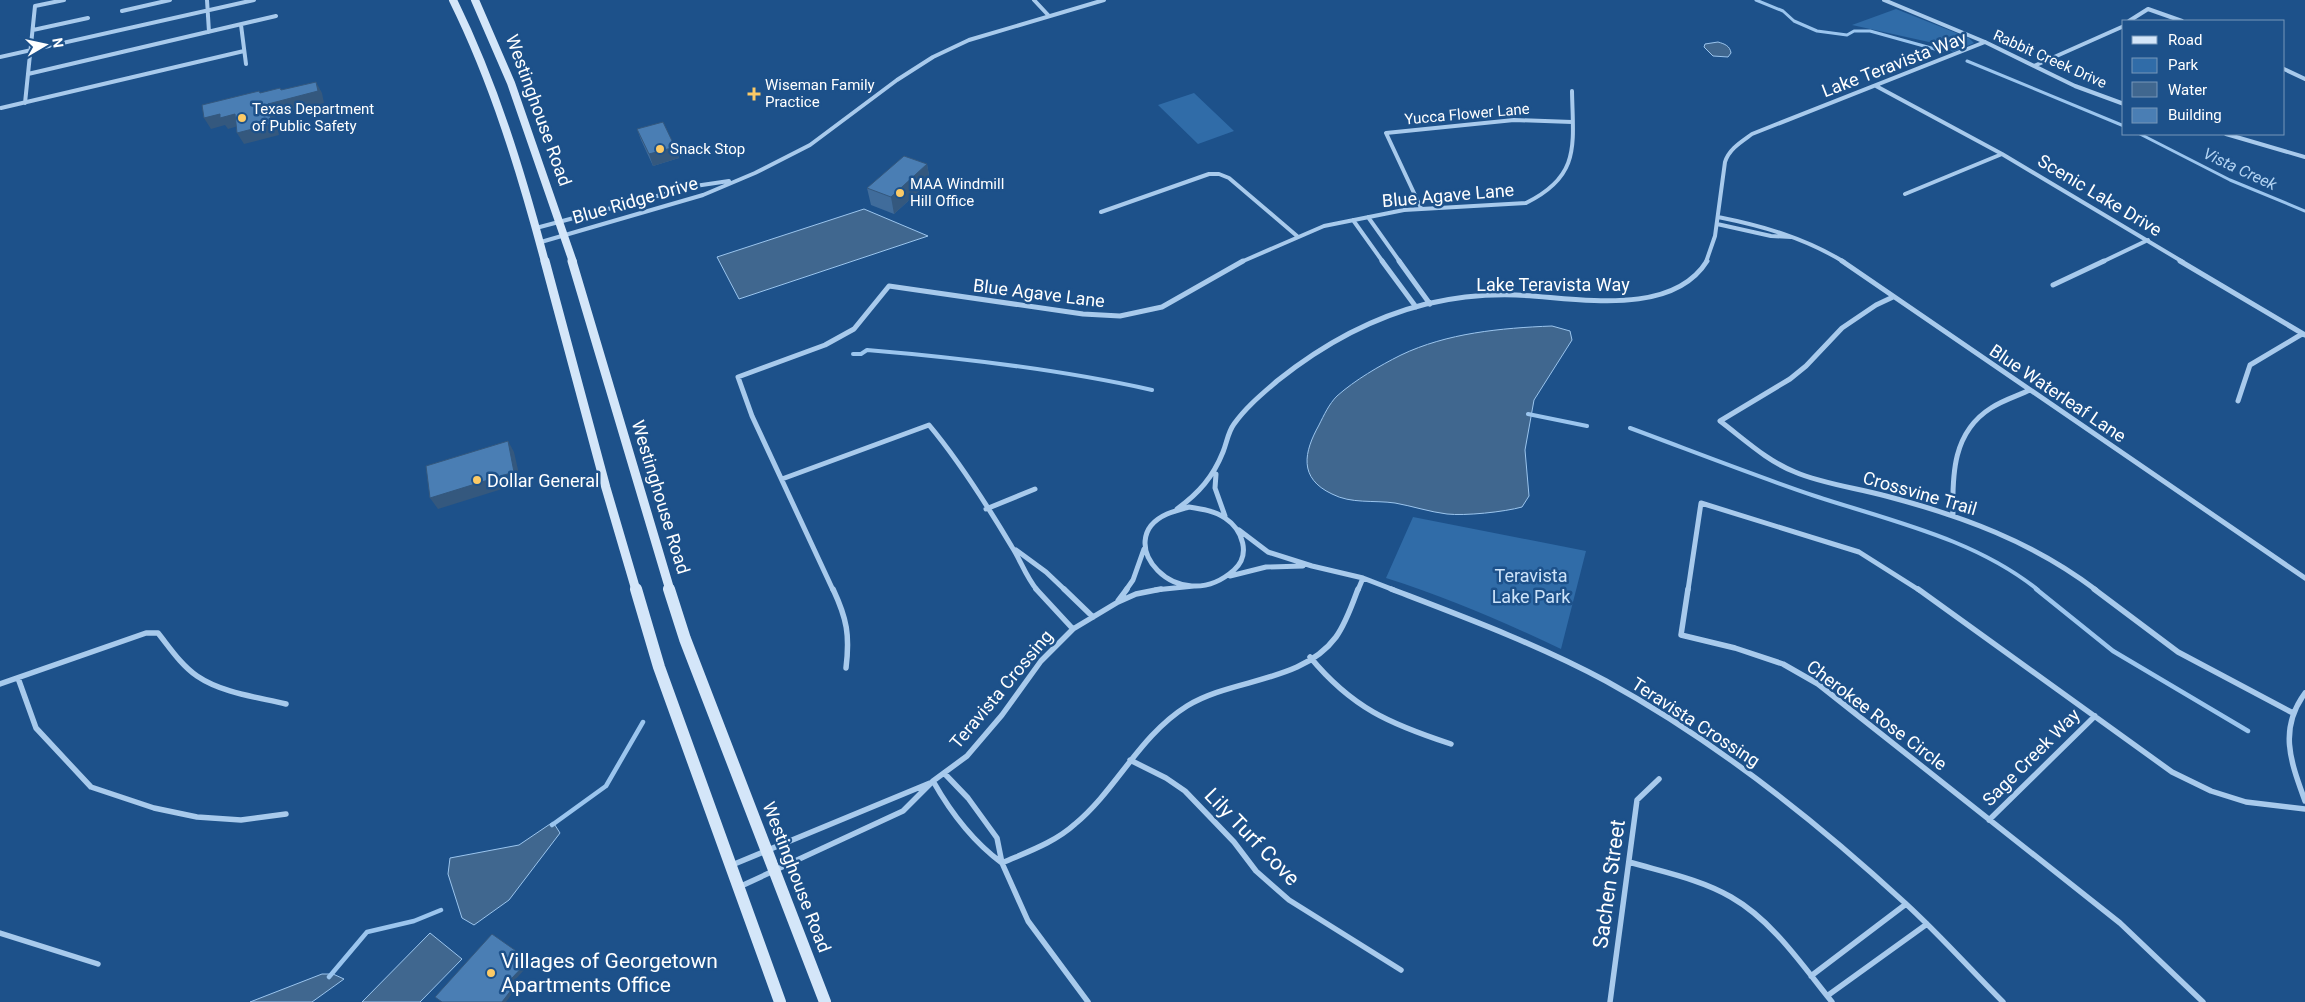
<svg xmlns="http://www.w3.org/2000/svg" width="2305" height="1002" viewBox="0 0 2305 1002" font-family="Roboto,sans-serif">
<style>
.green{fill:#306ca8}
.water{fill:#40678f;stroke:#9bc5ee}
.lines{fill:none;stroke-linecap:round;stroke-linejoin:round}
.stream-far2{stroke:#9bc5ee;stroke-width:3}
.stream-far1{stroke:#9bc5ee;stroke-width:4}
.stream{stroke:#9bc5ee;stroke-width:4.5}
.minor-far2{stroke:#a8caec;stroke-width:4}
.minor-far1{stroke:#a8caec;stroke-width:5}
.minor{stroke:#a8caec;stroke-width:5.5}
.secondary-far2{stroke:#d4e6f9;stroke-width:8}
.secondary-far1{stroke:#d4e6f9;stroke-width:9}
.secondary{stroke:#d4e6f9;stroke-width:12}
.wall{fill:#406c9b}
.shaded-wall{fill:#34587e}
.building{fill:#4a7eb4;stroke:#34587e}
.poi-dot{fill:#fcca66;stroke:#1d518a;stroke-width:2}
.labels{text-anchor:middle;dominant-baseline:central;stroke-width:5;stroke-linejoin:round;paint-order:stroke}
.far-street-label{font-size:15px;fill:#fff;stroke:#1d518a}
.far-poi-label{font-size:15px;fill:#fff;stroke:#1d518a;text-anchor:start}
.far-water-label{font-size:16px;font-style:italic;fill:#b3d4f3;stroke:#1d518a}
.street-label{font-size:18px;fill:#fff;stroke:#1d518a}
.poi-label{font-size:18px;fill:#fff;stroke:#1d518a;text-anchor:start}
.park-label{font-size:18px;fill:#cde3f9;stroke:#1d518a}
.near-street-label{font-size:21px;fill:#fff;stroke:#1d518a}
.near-poi-label{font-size:21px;fill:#fff;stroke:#1d518a;text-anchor:start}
</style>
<rect width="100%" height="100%" fill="#1d518a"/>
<!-- green -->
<path class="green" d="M 1896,9 L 1969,38 L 1974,43 L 1953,52 L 1938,44 L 1852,25 Z
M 1194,93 L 1234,131 L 1198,144 L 1158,105 Z
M 1413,517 L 1586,551 L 1561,649 C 1504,622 1446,597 1386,578 Z"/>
<!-- water -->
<path class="water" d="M 1718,42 C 1725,44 1730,46 1731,53 L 1728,57 L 1713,56 L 1704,47 L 1705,44 Z
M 864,209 L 928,236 L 739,299 L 717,257 Z
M 1552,326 L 1570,331 L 1572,340 L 1534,400 L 1525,450 L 1529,496 L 1522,507 C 1504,512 1465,516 1447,514 C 1430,512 1412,506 1395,503 C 1374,500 1351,504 1332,494 C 1298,478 1304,452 1319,425 C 1324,415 1329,404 1337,396 C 1355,380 1379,366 1401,355 C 1447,333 1501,328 1552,326 Z
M 553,822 L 560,833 L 509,900 L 474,925 L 462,918 L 448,874 L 450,858 L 519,845 Z
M 430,933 L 462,959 L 420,1002 L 362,1002 Z
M 322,974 L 333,974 L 344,979 L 312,1002 L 250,1002 Z"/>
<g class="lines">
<!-- stream-far2 -->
<path class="stream-far2" d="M 1756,0 L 1783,11 L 1794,21 L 1817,31 L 1847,35 L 1854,31 L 1870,31 L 1942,51
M 1967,61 L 2124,126
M 2140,134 L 2230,180 L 2305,211"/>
<!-- stream-far1 -->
<path class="stream-far1" d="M 853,354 L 861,354 L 867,350 C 963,358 1058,369 1152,390
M 1528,414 L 1587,426
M 1630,428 C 1692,451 1753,475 1815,496 C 1891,521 1975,539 2038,590"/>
<!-- stream -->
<path class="stream" d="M 2036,589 L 2113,651 L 2248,731
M 552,825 L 606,786 L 643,722
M 329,977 L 367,932 L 414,921 L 441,910"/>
<!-- minor-far2 -->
<path class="minor-far2" d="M 207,0 L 209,32
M 1034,0 L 1049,16
M 1884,0 L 1985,42 L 2075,86 L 2124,104
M 122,11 L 170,0
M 2129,21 L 2148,9 L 2182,21
M 241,25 L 246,64
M 33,30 L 88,18
M 0,57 L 254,0
M 2034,66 L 2124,26
M 2284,69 L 2305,79
M 28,74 L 276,16
M 1876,86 L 2002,154 L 2183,262
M 25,103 L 35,6 L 64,0
M 1,108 L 244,51
M 2226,134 L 2305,157
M 1905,194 L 2002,154
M 1421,208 L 1386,133 L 1514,120 L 1572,122
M 1101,212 L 1209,174 L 1219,174 L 1229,178 L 1297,236
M 1368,217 L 1400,262
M 1718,217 C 1763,226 1805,238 1844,262
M 1353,220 L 1383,262
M 1717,224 L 1771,236 L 1791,237
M 536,228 L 695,186 L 729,181
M 541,242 L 703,195 L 755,173 L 810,145 L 897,80 L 933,57 L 969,40 L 1104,0
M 1241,262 L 1324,226 L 1404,210 L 1526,203 C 1581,176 1573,145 1572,91
M 1706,262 L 1715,236 L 1725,162 C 1729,149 1741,142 1752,134 L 1985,42
M 2102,262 L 2148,240"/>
<!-- minor-far1 -->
<path class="minor-far1" d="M 1382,261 L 1416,307
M 1399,261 L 1430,304
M 1842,261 L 2305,578
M 2180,261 L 2305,335
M 2053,285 L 2104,261
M 1893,297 L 1876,305 L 1842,328 L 1806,366 L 1790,379 L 1720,421 C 1744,439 1767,461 1795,472 C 1823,484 1857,488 1886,496 C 1962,516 2033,542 2096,590
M 2238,401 L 2250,365 L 2302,334
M 1216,474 L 1215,488 L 1225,516
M 782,479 L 929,425 C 960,462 987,505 1012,547 C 1021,561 1026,577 1037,590
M 1189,507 C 1202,509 1215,511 1225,518 C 1243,530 1251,555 1234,570 C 1178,620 1109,540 1167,514 C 1174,511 1182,509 1189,507 Z
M 986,509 L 1035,489
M 1177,509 C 1199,493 1213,477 1223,452 C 1227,442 1228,432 1234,424 C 1246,407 1262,394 1277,381 C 1322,345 1370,318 1426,304 C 1456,297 1486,294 1516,295 C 1573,297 1671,319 1707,261
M 1953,515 C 1952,474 1953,432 1991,408 C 2003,400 2017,396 2030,390
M 1239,530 L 1268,552 L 1312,566 L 1363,578 L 1394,590
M 1016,550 L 1046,572 L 1065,590
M 1230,576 L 1266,567 L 1303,566
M 833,590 L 752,416 L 738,377 L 825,345 L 854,329 L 889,286 L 1083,314 L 1120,316 L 1162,307 L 1243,261
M 1126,590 L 1133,580 L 1144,549
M 1155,590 L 1194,586
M 1358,590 L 1363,578
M 1688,590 L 1701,503 L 1859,552 L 1919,590"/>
<!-- minor -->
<path class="minor" d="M 833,589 C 847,619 850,635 846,668
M 1036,589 L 1073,629
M 1064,589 L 1093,617
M 1391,589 C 1464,617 1537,644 1606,681 C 1712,739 1816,821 1905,903 C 1939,934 1970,969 2003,1002
M 1688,589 L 1681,635 L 1735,648 L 1783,664 L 1818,684 L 2120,923 L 2203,1002
M 1918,589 L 2172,772 L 2211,791 L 2246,802 L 2305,809
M 2094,589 L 2178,652 L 2293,713
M 1118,601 L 1127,589
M 1310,657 C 1352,708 1390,724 1451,744
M 18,678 L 36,728 L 91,787 L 154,808 L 197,817 L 241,820 L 286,814
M 0,684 L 146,633 L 158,633 C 170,648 181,665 197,676 C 222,693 257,697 286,704
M 2305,693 C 2278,730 2291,762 2305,801
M 1130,760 L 1166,778 L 1185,791 L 1234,842 L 1256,871 L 1289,900 L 1401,970
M 944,773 L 968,798 L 997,838 L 1002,863 L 1028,921 L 1088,1002
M 933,781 C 951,813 972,841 1002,863
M 1989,820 L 2095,716
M 1629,862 C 1663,872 1700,879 1731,897 C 1773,921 1802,965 1832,1002
M 1002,863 C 1027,852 1054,843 1075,824 C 1117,789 1139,736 1187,706 C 1232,678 1302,683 1336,637 C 1346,623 1352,605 1358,589
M 732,865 L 930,783
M 739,887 L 903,811 L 933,781 L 967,756 L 1002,715 L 1041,661 L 1073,629 L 1118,602 L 1136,594 L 1161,589
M 0,933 L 98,964
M 1811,976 L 1906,904
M 1827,996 L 1927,924
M 1610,1002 L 1637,800 L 1659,779"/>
<!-- secondary-far2 -->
<path class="secondary-far2" d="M 453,0 C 494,83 521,172 545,262
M 475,0 L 511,83 L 573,262"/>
<!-- secondary-far1 -->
<path class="secondary-far1" d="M 545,261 L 606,488 L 636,590
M 572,261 L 670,590"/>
<!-- secondary -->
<path class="secondary" d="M 636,589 L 659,667 L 780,1002
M 669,589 L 685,639 L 825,1002"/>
</g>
<!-- wall -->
<path class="wall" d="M 637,129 L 675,147 L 679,158 L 653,166 L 641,140 Z
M 927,164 L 930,181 L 894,214 L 871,205 L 867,188 Z"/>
<!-- shaded-wall -->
<path class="shaded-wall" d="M 316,82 L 322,93 L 324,103 L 275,115 L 279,135 L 244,144 L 237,133 L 268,104 L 281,90 L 280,88 L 287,99 Z
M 220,114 L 235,114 L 242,125 L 228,129 L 225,125 L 211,129 L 204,118 Z
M 675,147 L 679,158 L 653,166 L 649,154 Z
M 927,164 L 930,181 L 894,214 L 891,197 Z
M 508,441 L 514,452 L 521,483 L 438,509 L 430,498 Z
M 529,960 L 531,962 L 515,980 L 514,991 L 506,1002 L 502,1002 L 512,978 Z"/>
<!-- building -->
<path class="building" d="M 316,82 L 318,91 L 268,104 L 272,124 L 237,133 L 235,114 L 220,118 L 220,114 L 204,118 L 202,105 L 259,91 L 260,93 L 280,88 L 281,90 Z
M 663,122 L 675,147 L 649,154 L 637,129 Z
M 904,156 L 927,164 L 891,197 L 867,188 Z
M 508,441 L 514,472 L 430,498 L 426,466 Z
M 492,934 L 529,960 L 512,978 L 512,989 L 502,1002 L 442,1002 L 435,997 Z"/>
<!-- markers -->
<g class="poi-dot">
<path d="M751.5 86.5h5v5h5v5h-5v5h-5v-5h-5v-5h5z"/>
<circle cx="242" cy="118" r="5"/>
<circle cx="660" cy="149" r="5"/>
<circle cx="900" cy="193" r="5"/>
<circle cx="477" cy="480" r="5"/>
<circle cx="491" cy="973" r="5"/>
</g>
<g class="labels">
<!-- far-street labels -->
<g class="far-street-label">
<text transform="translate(2050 59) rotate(24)">Rabbit Creek Drive</text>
<text transform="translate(1467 114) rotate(-5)">Yucca Flower Lane</text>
</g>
<!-- far-poi labels -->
<g class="far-poi-label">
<text x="765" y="85">Wiseman Family<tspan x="765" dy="17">Practice</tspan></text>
<text x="252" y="109">Texas Department<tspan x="252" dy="17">of Public Safety</tspan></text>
<text x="670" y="149">Snack Stop</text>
<text x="910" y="184">MAA Windmill<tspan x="910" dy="17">Hill Office</tspan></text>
</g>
<!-- far-water labels -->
<g class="far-water-label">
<text transform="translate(2240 169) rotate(25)">Vista Creek</text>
</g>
<!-- street labels -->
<g class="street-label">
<text transform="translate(1894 64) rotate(-21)">Lake Teravista Way</text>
<text transform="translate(539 110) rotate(70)">Westinghouse Road</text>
<text transform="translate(1448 195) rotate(-5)">Blue Agave Lane</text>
<text transform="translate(2100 195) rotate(31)">Scenic Lake Drive</text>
<text transform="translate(635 200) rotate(-16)">Blue Ridge Drive</text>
<text x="1553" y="284">Lake Teravista Way</text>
<text transform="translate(1039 293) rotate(7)">Blue Agave Lane</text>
<text transform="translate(2058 393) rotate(34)">Blue Waterleaf Lane</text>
<text transform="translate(1920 493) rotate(16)">Crossvine Trail</text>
<text transform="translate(661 497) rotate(73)">Westinghouse Road</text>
<text transform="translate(1001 689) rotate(-50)">Teravista Crossing</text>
<text transform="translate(1877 715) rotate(37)">Cherokee Rose Circle</text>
<text transform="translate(1696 722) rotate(33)">Teravista Crossing</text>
<text transform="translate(2031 757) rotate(-45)">Sage Creek Way</text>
<text transform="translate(797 877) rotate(69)">Westinghouse Road</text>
</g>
<!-- poi labels -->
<g class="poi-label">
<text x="487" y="480">Dollar General</text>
</g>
<!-- park labels -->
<g class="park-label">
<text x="1531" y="575">Teravista<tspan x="1531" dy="21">Lake Park</tspan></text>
</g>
<!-- near-street labels -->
<g class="near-street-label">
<text transform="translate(1252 837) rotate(46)">Lily Turf Cove</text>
<text transform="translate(1609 884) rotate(-82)">Sachen Street</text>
</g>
<!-- near-poi labels -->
<g class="near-poi-label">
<text x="501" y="961">Villages of Georgetown<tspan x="501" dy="24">Apartments Office</tspan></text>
</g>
</g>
<!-- legend -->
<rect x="2122" y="20" width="162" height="115" fill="#1d518a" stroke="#7797b9"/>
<rect x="2132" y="36" width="25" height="8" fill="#d4e6f9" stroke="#7797b9"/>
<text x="2168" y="45" font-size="15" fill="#ffffff">Road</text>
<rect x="2132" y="58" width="25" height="15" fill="#306ca8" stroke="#7797b9"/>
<text x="2168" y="70" font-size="15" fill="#ffffff">Park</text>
<rect x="2132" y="82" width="25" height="15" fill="#40678f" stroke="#7797b9"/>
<text x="2168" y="95" font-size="15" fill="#ffffff">Water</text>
<rect x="2132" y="108" width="25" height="15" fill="#4a7eb4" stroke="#7797b9"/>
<text x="2168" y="120" font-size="15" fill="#ffffff">Building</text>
<!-- north arrow -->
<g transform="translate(45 45) rotate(81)" stroke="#1d518a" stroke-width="4" paint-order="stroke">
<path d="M0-4L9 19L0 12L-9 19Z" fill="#ffffff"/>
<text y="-8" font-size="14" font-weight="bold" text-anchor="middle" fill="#ffffff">N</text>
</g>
</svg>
